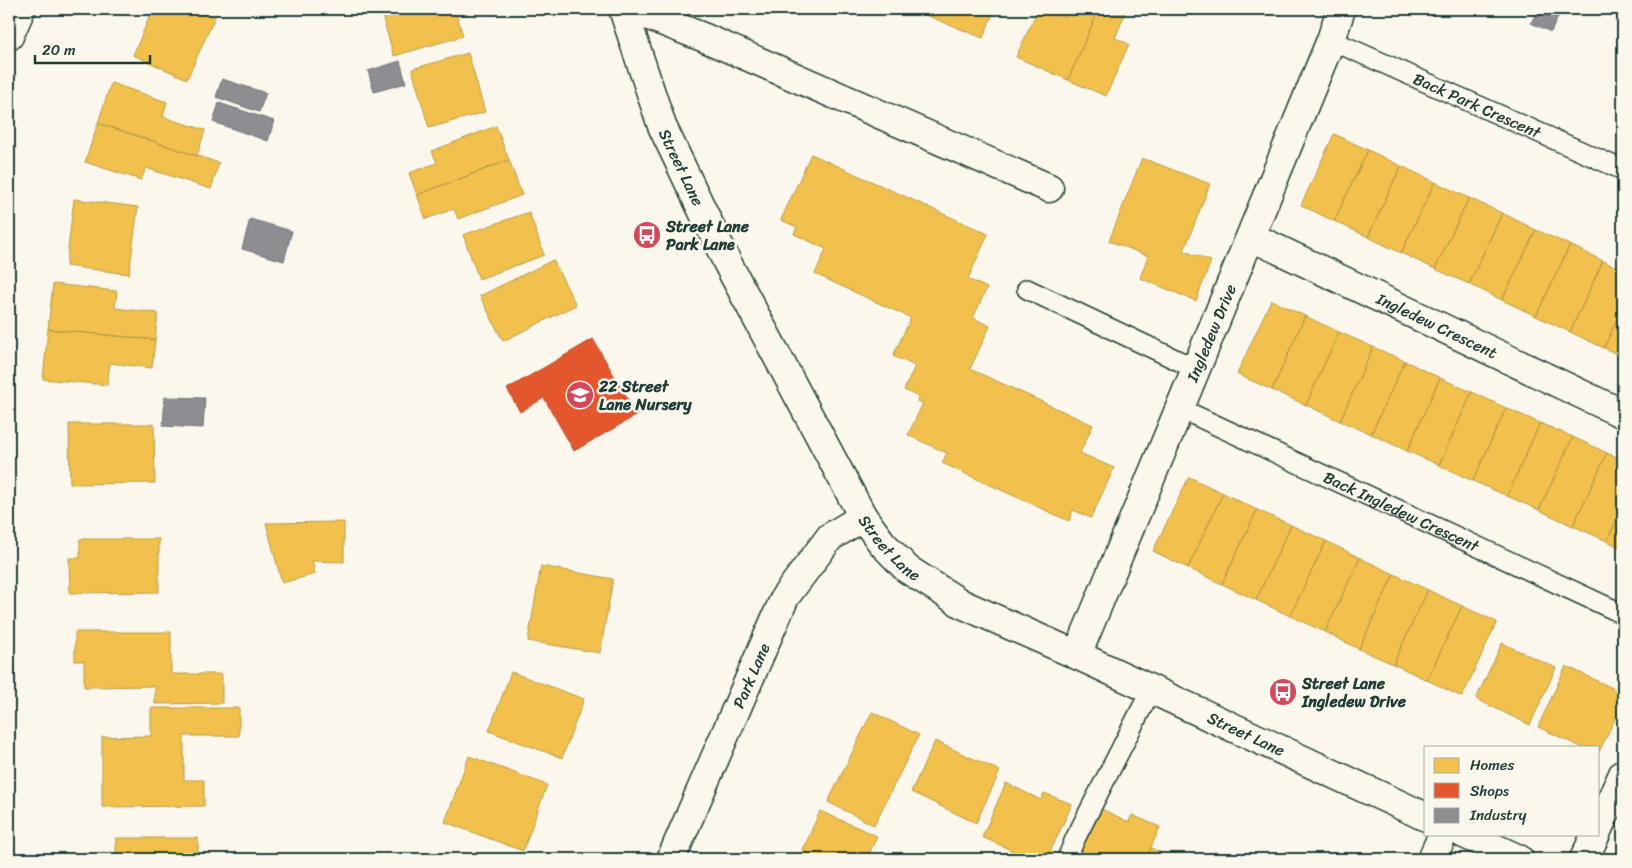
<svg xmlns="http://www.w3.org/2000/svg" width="1632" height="868" viewBox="0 0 1632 868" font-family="Sriracha,sans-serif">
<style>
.homes{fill:#f2c14e;stroke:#b39946}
.shops{fill:#e4572e;stroke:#a94f30}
.industry{fill:#8d8d92;stroke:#6c7576}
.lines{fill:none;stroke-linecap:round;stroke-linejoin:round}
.service-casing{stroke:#1f3d34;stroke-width:22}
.minor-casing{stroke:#1f3d34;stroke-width:31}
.tertiary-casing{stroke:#1f3d34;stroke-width:31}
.service{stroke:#fbf7ec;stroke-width:19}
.minor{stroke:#fbf7ec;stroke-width:28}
.tertiary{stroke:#fbf7ec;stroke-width:28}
.labels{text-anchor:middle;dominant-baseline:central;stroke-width:5;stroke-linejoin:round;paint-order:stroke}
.street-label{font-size:16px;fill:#1f3d34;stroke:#fbf7ec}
.poi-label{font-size:16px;font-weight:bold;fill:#1f3d34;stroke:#fbf7ec;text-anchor:start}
</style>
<rect width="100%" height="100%" fill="#fbf7ec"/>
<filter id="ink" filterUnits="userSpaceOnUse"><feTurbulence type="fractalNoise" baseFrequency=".02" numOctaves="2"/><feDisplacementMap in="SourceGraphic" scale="10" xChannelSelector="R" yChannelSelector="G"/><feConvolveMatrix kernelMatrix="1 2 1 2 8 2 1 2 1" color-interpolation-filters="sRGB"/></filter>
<g filter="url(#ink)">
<!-- homes -->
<path class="homes" d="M 153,9 L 197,9 L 215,17 L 187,79 L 133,55 Z
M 393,9 L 455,9 L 463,36 L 394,56 L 381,12 Z
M 920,9 L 995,9 L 983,38 L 918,12 Z
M 1038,9 L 1047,9 L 1065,17 L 1069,9 L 1099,9 L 1068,80 L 1016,57 Z
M 1099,9 L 1127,9 L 1115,38 L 1129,44 L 1106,96 L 1068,80 Z
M 468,53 L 485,112 L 429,128 L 412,69 Z
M 111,83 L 167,102 L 163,117 L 205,130 L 197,156 L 98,123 Z
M 98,123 L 219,163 L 211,189 L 146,168 L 141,180 L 85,162 Z
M 496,126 L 509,160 L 417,195 L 409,173 L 437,163 L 432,151 Z
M 1334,134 L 1368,150 L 1334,221 L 1301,205 Z
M 1368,150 L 1401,166 L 1368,237 L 1334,221 Z
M 811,154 L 988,234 L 968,279 L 987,288 L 973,318 L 990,326 L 970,369 L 1093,425 L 1080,453 L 1114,468 L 1091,518 L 1073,510 L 1069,521 L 942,463 L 947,453 L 908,435 L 923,403 L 917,401 L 918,397 L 904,390 L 915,366 L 893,356 L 911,318 L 815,274 L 826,249 L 794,234 L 797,227 L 781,220 Z
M 1142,158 L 1210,184 L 1184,251 L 1211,261 L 1196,301 L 1140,278 L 1148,256 L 1109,241 Z
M 509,160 L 522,195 L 458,219 L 454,209 L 426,219 L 417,195 Z
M 1401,166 L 1435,182 L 1401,253 L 1368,237 Z
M 1435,182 L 1469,198 L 1435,269 L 1401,253 Z
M 1469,198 L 1502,213 L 1469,284 L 1435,269 Z
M 74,199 L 138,207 L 129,274 L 66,266 Z
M 529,212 L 544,255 L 479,279 L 463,235 Z
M 1502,213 L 1536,230 L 1502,300 L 1469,284 Z
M 1536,230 L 1570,245 L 1536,316 L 1502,300 Z
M 1570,245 L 1603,261 L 1570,332 L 1536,316 Z
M 553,260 L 576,305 L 503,341 L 480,296 Z
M 1603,261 L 1623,270 L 1623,306 L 1604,348 L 1570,332 Z
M 53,284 L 117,291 L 115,308 L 158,313 L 155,340 L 48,329 Z
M 1271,300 L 1305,316 L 1272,390 L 1237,374 Z
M 1623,306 L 1623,357 L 1604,348 Z
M 1305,316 L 1339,332 L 1306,405 L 1272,390 Z
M 48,329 L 155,340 L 152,368 L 110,363 L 107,385 L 43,379 Z
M 1339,332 L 1373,347 L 1340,421 L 1306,405 Z
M 1373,347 L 1405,361 L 1371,434 L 1340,421 Z
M 1405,361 L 1440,378 L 1407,451 L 1371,434 Z
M 1440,378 L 1472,392 L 1439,465 L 1407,451 Z
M 1472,392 L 1506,408 L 1473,481 L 1439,465 Z
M 1506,408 L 1540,423 L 1507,496 L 1473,481 Z
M 1540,423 L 1573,437 L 1539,510 L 1507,496 Z
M 69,424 L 154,424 L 155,483 L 70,484 Z
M 1573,437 L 1607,453 L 1573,526 L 1539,510 Z
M 1607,453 L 1623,460 L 1623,506 L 1607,541 L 1573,526 Z
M 1189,477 L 1223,493 L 1188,568 L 1153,551 Z
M 1223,493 L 1257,510 L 1222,584 L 1188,568 Z
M 1623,506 L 1623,549 L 1607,541 Z
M 1257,510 L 1291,525 L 1256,600 L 1222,584 Z
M 344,522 L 344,562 L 312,561 L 315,574 L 282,583 L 266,523 Z
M 1291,525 L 1326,541 L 1290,616 L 1256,600 Z
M 80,539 L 159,539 L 159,592 L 70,593 L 69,558 L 80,558 Z
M 1326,541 L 1360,558 L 1325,632 L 1290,616 Z
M 1360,558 L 1394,574 L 1359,649 L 1325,632 Z
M 541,566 L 613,579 L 600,653 L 528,641 Z
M 1394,574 L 1428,590 L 1393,664 L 1359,649 Z
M 1428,590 L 1462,606 L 1427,680 L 1393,664 Z
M 1462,606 L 1497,622 L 1462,697 L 1427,680 Z
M 75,632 L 171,632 L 171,674 L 222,674 L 222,703 L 155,704 L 155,686 L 84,687 L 84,661 L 75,661 Z
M 1502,643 L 1556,668 L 1530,725 L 1476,699 Z
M 1566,666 L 1623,693 L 1623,702 L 1598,754 L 1598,747 L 1581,747 L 1538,727 Z
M 511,672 L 584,699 L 562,758 L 489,731 Z
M 151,708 L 239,708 L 239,736 L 184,736 L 184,780 L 204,780 L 204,806 L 102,807 L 102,737 L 151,736 Z
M 872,712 L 919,735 L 874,825 L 828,802 Z
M 935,741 L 1000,771 L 976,823 L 911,792 Z
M 469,756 L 547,785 L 523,851 L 445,822 Z
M 1006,783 L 1041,800 L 1044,793 L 1072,804 L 1047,859 L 1031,859 L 982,837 Z
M 1095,806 L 1129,822 L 1132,815 L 1160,827 L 1146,859 L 1070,859 Z
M 820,811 L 877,836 L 867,859 L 799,859 Z
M 116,838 L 198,838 L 198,859 L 116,859 Z
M 1151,848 L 1173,859 L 1146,859 Z
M 431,851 L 454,859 L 428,859 Z"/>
<!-- shops -->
<path class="shops" d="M 593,339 L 637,415 L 574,451 L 544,398 L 520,412 L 507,389 Z"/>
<!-- industry -->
<path class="industry" d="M 1538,9 L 1562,9 L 1551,32 L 1531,23 Z
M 400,61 L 406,83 L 374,92 L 368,71 Z
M 222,79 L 266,93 L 259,112 L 216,97 Z
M 219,103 L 274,121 L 268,141 L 213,122 Z
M 250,219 L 292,231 L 284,261 L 242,249 Z
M 165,397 L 205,398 L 203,428 L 163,426 Z"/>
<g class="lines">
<defs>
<g id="service">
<path id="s1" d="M 1331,40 L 1623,170"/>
<path d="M 1027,289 L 1196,369"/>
<path id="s2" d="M 1179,408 L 1623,614"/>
<path d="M 1067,859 L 1075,839 L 1151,690"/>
</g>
<g id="minor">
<path d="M 631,9 L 705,38 L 1049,188"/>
<path d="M 9,36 L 21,9"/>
<path id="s3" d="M 1252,237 L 1623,414"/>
<path id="s4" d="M 1077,655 C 1162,450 1248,246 1331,40 L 1341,9"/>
<path d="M 1598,829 L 1623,774"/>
<path d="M 1432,859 L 1443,834"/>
<path d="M 1584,859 L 1596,834"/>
</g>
<g id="tertiary">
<path id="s5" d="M 623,9 L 662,126 L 728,264 L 863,517 L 882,543 L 907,569 L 962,604 L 1077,655 L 1426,817"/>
<path d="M 1464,834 L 1519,859"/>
<path id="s6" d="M 671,859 L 785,597 L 830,537 L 863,517"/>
</g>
</defs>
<!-- service casing -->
<use href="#service" class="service-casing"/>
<!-- minor casing -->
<use href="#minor" class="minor-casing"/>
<!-- tertiary casing -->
<use href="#tertiary" class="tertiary-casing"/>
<!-- service -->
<use href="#service" class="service"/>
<!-- minor -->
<use href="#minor" class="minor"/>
<!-- tertiary -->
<use href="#tertiary" class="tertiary"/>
</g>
</g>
<!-- icons -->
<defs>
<symbol id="bus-disc" viewBox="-11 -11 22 22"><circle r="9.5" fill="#d1495b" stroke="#fbf7ec"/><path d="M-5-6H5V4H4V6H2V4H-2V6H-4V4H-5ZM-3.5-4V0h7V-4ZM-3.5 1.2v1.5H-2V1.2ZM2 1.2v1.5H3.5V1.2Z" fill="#fff"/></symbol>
<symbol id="school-disc" viewBox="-11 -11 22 22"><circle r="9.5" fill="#d1495b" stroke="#fbf7ec"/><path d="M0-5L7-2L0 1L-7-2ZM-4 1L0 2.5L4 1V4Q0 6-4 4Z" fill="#fff"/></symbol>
</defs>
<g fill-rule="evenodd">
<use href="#bus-disc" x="631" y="219" width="32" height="32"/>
<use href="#school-disc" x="564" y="379" width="32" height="32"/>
<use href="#bus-disc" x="1267" y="676" width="32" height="32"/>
</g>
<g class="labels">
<!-- street labels -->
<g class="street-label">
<text stroke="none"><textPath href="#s1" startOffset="160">Back Park Crescent</textPath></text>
<text stroke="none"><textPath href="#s5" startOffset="169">Street Lane</textPath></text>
<text stroke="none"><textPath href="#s3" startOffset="205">Ingledew Crescent</textPath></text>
<text stroke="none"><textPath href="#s4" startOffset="349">Ingledew Drive</textPath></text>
<text stroke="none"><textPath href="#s2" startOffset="245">Back Ingledew Crescent</textPath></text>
<text stroke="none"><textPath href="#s5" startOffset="604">Street Lane</textPath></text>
<text stroke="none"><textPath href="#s6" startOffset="200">Park Lane</textPath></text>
<text stroke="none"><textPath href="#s5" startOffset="1009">Street Lane</textPath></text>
</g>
<!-- poi labels -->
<g class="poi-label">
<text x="666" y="226">Street Lane<tspan x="666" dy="18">Park Lane</tspan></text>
<text x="599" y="386">22 Street<tspan x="599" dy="18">Lane Nursery</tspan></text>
<text x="1302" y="683">Street Lane<tspan x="1302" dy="18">Ingledew Drive</tspan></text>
</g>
</g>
<!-- margin -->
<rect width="1632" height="868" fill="none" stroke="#fbf7ec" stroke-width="30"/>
<rect x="15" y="15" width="1602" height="838" fill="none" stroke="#1f3d34" stroke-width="2" filter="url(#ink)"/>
<!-- legend -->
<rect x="1424" y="746" width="175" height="90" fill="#fbf7ec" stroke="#a3ada2"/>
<rect x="1434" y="758" width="25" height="15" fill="#f2c14e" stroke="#a3ada2"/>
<text x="1470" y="770" font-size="15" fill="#1f3d34">Homes</text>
<rect x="1434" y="783" width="25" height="15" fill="#e4572e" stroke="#a3ada2"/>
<text x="1470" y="796" font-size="15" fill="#1f3d34">Shops</text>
<rect x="1434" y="808" width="25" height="15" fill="#8d8d92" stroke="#a3ada2"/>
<text x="1470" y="820" font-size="15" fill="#1f3d34">Industry</text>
<!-- scale -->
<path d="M35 55v8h115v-8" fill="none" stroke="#1f3d34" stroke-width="2.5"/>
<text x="42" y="55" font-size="15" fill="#1f3d34" stroke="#fbf7ec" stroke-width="4" paint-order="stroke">20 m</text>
</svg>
